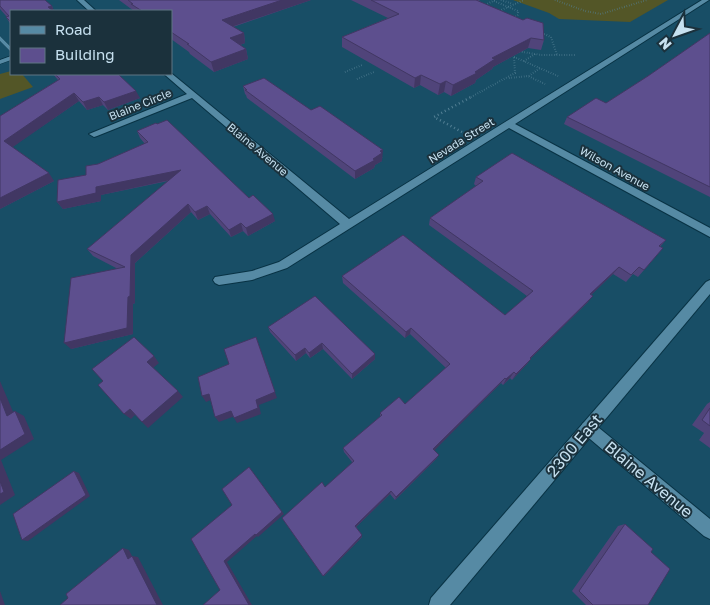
<svg xmlns="http://www.w3.org/2000/svg" width="710" height="605" viewBox="0 0 710 605" font-family="'Golos Text',sans-serif">
<style>
.green{fill:#535627}
.lines{fill:none;stroke-linecap:round;stroke-linejoin:round}
.service-casing{stroke:#083244;stroke-width:1}
.minor-casing{stroke:#083244;stroke-width:2}
.tertiary-casing{stroke:#083244;stroke-width:2}
.path-far1{stroke:#548095;stroke-width:2;stroke-dasharray:0.5 2;stroke-linecap:butt}
.path{stroke:#548095;stroke-width:2.5;stroke-dasharray:1 3;stroke-linecap:butt}
.service{fill:#568aa4;fill-rule:evenodd}
.minor{fill:#568aa4;fill-rule:evenodd}
.tertiary{fill:#568aa4;fill-rule:evenodd}
.wall{fill:#50447a}
.shaded-wall{fill:#413763}
.building{fill:#5d4f8e;stroke:#413763}
.labels{text-anchor:middle;dominant-baseline:central;stroke-width:4;stroke-linejoin:round;paint-order:stroke}
.far-street-label{font-size:11px;fill:#c7e1f0;stroke:#1b313c}
.near-street-label{font-size:16px;fill:#c7e1f0;stroke:#1b313c}
</style>
<rect width="100%" height="100%" fill="#184e66"/>
<!-- green -->
<path class="green" d="M 513,0 L 668,0 L 630,22 L 559,19 L 549,13 Z
M 11,71 L 11,74 L 22,74 L 33,87 L 0,99 L 0,74 Z"/>
<g class="lines">
<defs>
<path id="service" d="M 0,36 L 11,47 L 11,52 L 0,41 Z
M 11,56 L 11,60 L 0,64 L 0,60 Z"/>
<path id="minor" d="M 77,0 L 84,0 L 96,11 L 89,11 Z
M 702,0 L 709,0 L 515,124 L 710,228 L 710,237 L 509,128 L 287,268 L 252,280 L 219,285 L 215,283 L 213,280 L 215,277 L 252,271 L 279,262 L 340,224 L 192,98 L 97,136 L 94,137 L 89,134 L 187,94 L 164,74 L 171,73 L 349,219 Z
M 588,421 L 593,423 L 710,519 L 710,539 L 704,536 L 583,433 L 580,428 L 583,423 Z"/>
<path id="tertiary" d="M 710,280 L 710,294 L 450,605 L 429,605 L 431,598 L 706,282 Z"/>
</defs>
<!-- service casing -->
<use href="#service" class="service-casing"/>
<!-- minor casing -->
<use href="#minor" class="minor-casing"/>
<!-- tertiary casing -->
<use href="#tertiary" class="tertiary-casing"/>
<!-- path-far1 -->
<path class="path-far1" d="M 501,0 L 513,4
M 555,0 L 585,11 L 601,14 L 647,0
M 494,1 L 518,11 L 518,15 L 513,18
M 483,6 L 495,0
M 497,12 L 524,0
M 542,33 L 551,37 L 557,55
M 517,51 L 541,55 L 575,55
M 514,57 L 558,76
M 524,61 L 535,54
M 345,72 L 362,65
M 529,76 L 540,68
M 509,78 L 528,76 L 545,84
M 357,79 L 374,72
M 471,97 L 515,73 L 514,57"/>
<!-- path -->
<path class="path" d="M 462,132 L 434,117 L 473,96"/>
<!-- service -->
<use href="#service" class="service"/>
<!-- minor -->
<use href="#minor" class="minor"/>
<!-- tertiary -->
<use href="#tertiary" class="tertiary"/>
</g>
<!-- wall -->
<path class="wall" d="M 0,0 L 52,6 L 54,11 L 11,11 L 11,25 L 6,17 L 7,17 L 0,9 Z
M 119,0 L 311,0 L 233,27 L 244,33 L 245,43 L 240,45 L 246,49 L 248,59 L 214,72 L 190,54 L 189,52 L 171,39 L 171,11 L 134,11 Z
M 351,0 L 480,0 L 479,1 L 544,40 L 541,50 L 528,48 L 493,67 L 492,69 L 476,80 L 475,83 L 451,96 L 444,92 L 438,95 L 420,85 L 414,88 L 342,47 L 342,37 L 388,18 Z
M 710,33 L 710,197 L 564,124 L 567,117 L 606,103 L 648,76 Z
M 53,74 L 118,74 L 140,98 L 108,110 L 103,105 L 87,110 L 79,101 L 12,147 L 54,181 L 0,209 L 0,116 L 58,80 Z
M 243,86 L 311,110 L 383,158 L 382,158 L 382,161 L 375,165 L 374,168 L 355,179 L 247,98 L 246,95 L 245,94 Z
M 137,131 L 249,198 L 275,221 L 248,236 L 243,231 L 231,237 L 210,214 L 198,220 L 191,212 L 135,263 L 135,303 L 133,304 L 133,334 L 71,349 L 118,269 L 93,256 L 87,249 L 168,181 L 101,195 L 101,201 L 63,209 L 57,202 L 98,164 L 145,144 L 140,138 Z
M 476,177 L 666,240 L 660,247 L 663,248 L 638,277 L 633,274 L 626,282 L 613,274 L 591,295 L 588,302 L 531,358 L 527,364 L 512,380 L 510,378 L 503,385 L 501,383 L 434,450 L 439,455 L 436,459 L 395,500 L 390,494 L 356,527 L 362,535 L 362,537 L 324,576 L 323,576 L 352,462 L 344,452 L 343,448 L 380,417 L 380,413 L 405,404 L 446,368 L 410,334 L 405,338 L 343,283 L 342,276 L 505,315 L 527,296 L 429,225 L 430,218 L 476,186 L 474,184 Z
M 268,327 L 375,359 L 352,379 L 323,349 L 310,358 L 306,353 L 296,361 L 270,332 Z
M 710,402 L 710,448 L 699,440 L 704,433 L 692,425 L 707,404 Z
M 625,524 L 651,552 L 648,605 L 586,605 L 572,591 L 618,526 Z"/>
<!-- shaded-wall -->
<path class="shaded-wall" d="M 282,0 L 311,0 L 225,29 L 222,20 Z
M 52,6 L 54,11 L 50,11 L 48,7 Z
M 244,33 L 245,43 L 232,48 L 230,38 Z
M 531,38 L 528,48 L 493,67 L 492,69 L 476,80 L 475,83 L 451,96 L 453,85 L 492,58 Z
M 246,49 L 248,59 L 214,72 L 211,62 Z
M 421,75 L 420,85 L 414,88 L 415,78 Z
M 446,81 L 444,92 L 438,95 L 440,84 Z
M 136,91 L 140,98 L 108,110 L 104,102 Z
M 74,93 L 79,101 L 10,149 L 4,141 Z
M 99,97 L 103,105 L 87,110 L 83,102 Z
M 383,150 L 382,161 L 375,165 L 374,168 L 355,179 L 355,171 L 373,159 L 380,151 Z
M 181,170 L 184,177 L 101,195 L 101,201 L 63,209 L 57,202 L 96,187 Z
M 49,173 L 54,181 L 0,209 L 0,198 Z
M 188,204 L 191,212 L 135,263 L 135,303 L 133,304 L 133,334 L 71,349 L 64,343 L 128,297 L 131,255 Z
M 207,206 L 210,214 L 198,220 L 195,212 Z
M 273,214 L 275,221 L 248,236 L 246,228 Z
M 241,223 L 243,231 L 231,237 L 229,230 Z
M 619,267 L 613,274 L 585,301 L 590,294 Z
M 593,296 L 588,302 L 526,363 L 530,358 Z
M 411,328 L 410,334 L 405,338 L 406,332 Z
M 256,337 L 277,398 L 259,405 L 261,414 L 237,423 L 234,418 Z
M 322,343 L 323,349 L 310,358 L 309,353 Z
M 305,348 L 306,353 L 296,361 L 295,355 Z
M 375,354 L 375,359 L 352,379 L 352,374 Z
M 154,356 L 159,363 L 153,368 L 147,362 Z
M 531,359 L 527,364 L 512,380 L 516,374 Z
M 514,372 L 510,378 L 503,385 L 506,379 Z
M 505,378 L 501,383 L 431,454 L 433,449 Z
M 0,381 L 17,421 L 7,416 L 0,398 Z
M 178,391 L 183,397 L 148,428 L 142,422 Z
M 209,394 L 213,399 L 206,402 L 202,396 Z
M 130,409 L 136,414 L 131,419 L 124,414 Z
M 15,411 L 24,416 L 34,439 L 1,460 L 15,495 L 0,505 L 0,450 Z
M 231,411 L 235,416 L 219,422 L 215,417 Z
M 439,455 L 436,459 L 395,500 L 396,497 Z
M 249,467 L 284,514 L 258,537 L 257,536 L 227,562 L 252,605 L 249,605 L 224,561 Z
M 74,471 L 79,473 L 90,496 L 28,541 L 22,540 Z
M 391,491 L 390,494 L 355,528 L 355,526 Z
M 362,535 L 362,537 L 324,576 L 323,576 Z
M 123,548 L 129,550 L 134,560 L 128,559 Z
M 132,556 L 138,557 L 163,605 L 157,605 Z
M 0,591 L 5,605 L 0,605 Z"/>
<!-- building -->
<path class="building" d="M 0,0 L 45,0 L 52,6 L 48,7 L 53,11 L 11,11 L 11,22 L 6,17 L 9,16 L 0,6 Z
M 128,0 L 282,0 L 222,20 L 244,33 L 230,38 L 246,49 L 211,62 L 187,44 L 189,44 L 171,32 L 171,11 L 142,11 L 131,4 L 133,4 Z
M 371,0 L 476,0 L 523,20 L 527,18 L 543,23 L 544,40 L 531,38 L 492,58 L 495,59 L 475,72 L 477,73 L 453,85 L 446,81 L 440,84 L 421,75 L 415,78 L 342,37 L 399,14 Z
M 710,33 L 710,187 L 567,117 L 596,98 L 606,103 L 648,76 Z
M 55,74 L 118,74 L 136,91 L 104,102 L 99,97 L 83,102 L 74,93 L 4,141 L 49,173 L 0,198 L 0,116 L 60,79 Z
M 264,78 L 311,110 L 320,106 L 383,150 L 380,151 L 382,153 L 373,159 L 375,160 L 355,171 L 245,90 L 247,90 L 243,86 Z
M 167,120 L 249,198 L 253,195 L 273,214 L 246,228 L 241,223 L 229,230 L 207,206 L 195,212 L 188,204 L 131,255 L 130,296 L 128,297 L 127,328 L 64,343 L 71,278 L 125,267 L 87,249 L 181,170 L 96,187 L 96,193 L 57,202 L 58,180 L 86,175 L 86,166 L 98,164 L 148,142 L 137,131 L 156,123 L 157,124 Z
M 512,153 L 666,240 L 659,246 L 663,248 L 644,270 L 639,267 L 631,275 L 619,267 L 590,294 L 593,296 L 530,358 L 531,359 L 516,374 L 514,372 L 506,379 L 505,378 L 433,449 L 439,455 L 396,497 L 391,491 L 355,526 L 362,535 L 323,576 L 282,518 L 322,482 L 325,487 L 354,461 L 343,448 L 382,415 L 380,413 L 399,397 L 405,404 L 450,364 L 411,328 L 406,332 L 342,276 L 403,235 L 505,315 L 533,291 L 430,218 L 483,181 L 476,177 Z
M 315,296 L 375,354 L 352,374 L 322,343 L 309,353 L 305,348 L 295,355 L 268,327 Z
M 134,337 L 154,356 L 147,362 L 178,391 L 142,422 L 130,409 L 124,414 L 98,385 L 103,381 L 92,369 Z
M 256,337 L 275,392 L 256,400 L 258,408 L 234,418 L 231,411 L 215,417 L 209,394 L 202,396 L 198,377 L 229,364 L 224,349 Z
M 0,398 L 7,416 L 15,411 L 25,434 L 0,450 Z
M 710,408 L 710,426 L 702,420 Z
M 249,467 L 282,512 L 256,535 L 255,534 L 224,561 L 249,605 L 203,605 L 220,590 L 191,539 L 232,505 L 222,489 Z
M 74,471 L 86,495 L 22,540 L 13,514 Z
M 0,481 L 4,492 L 0,494 Z
M 625,524 L 653,549 L 651,552 L 670,569 L 648,605 L 593,605 L 579,591 Z
M 123,548 L 128,559 L 132,556 L 157,605 L 60,605 L 68,598 L 66,594 Z"/>
<g class="labels">
<!-- far-street labels -->
<g class="far-street-label">
<text transform="translate(140 104) rotate(-22)">Blaine Circle</text>
<text transform="translate(461 140) rotate(-32)">Nevada Street</text>
<text transform="translate(258 149) rotate(40)">Blaine Avenue</text>
<text transform="translate(615 168) rotate(29)">Wilson Avenue</text>
</g>
<!-- near-street labels -->
<g class="near-street-label">
<text transform="translate(574 445) rotate(-50)">2300 East</text>
<text transform="translate(649 479) rotate(40)">Blaine Avenue</text>
</g>
</g>
<!-- legend -->
<rect x="10" y="10" width="162" height="65" fill="#1b313c" stroke="#607784"/>
<rect x="20" y="26" width="25" height="8" fill="#568aa4" stroke="#607784"/>
<text x="55" y="35" font-size="15" fill="#c7e1f0">Road</text>
<rect x="20" y="48" width="25" height="15" fill="#5d4f8e" stroke="#607784"/>
<text x="55" y="60" font-size="15" fill="#c7e1f0">Building</text>
<!-- north arrow -->
<g transform="translate(675 35) rotate(229)" stroke="#1b313c" stroke-width="4" paint-order="stroke">
<path d="M0-4L9 19L0 12L-9 19Z" fill="#c7e1f0"/>
<text y="-8" font-size="14" font-weight="bold" text-anchor="middle" fill="#c7e1f0">N</text>
</g>
</svg>
